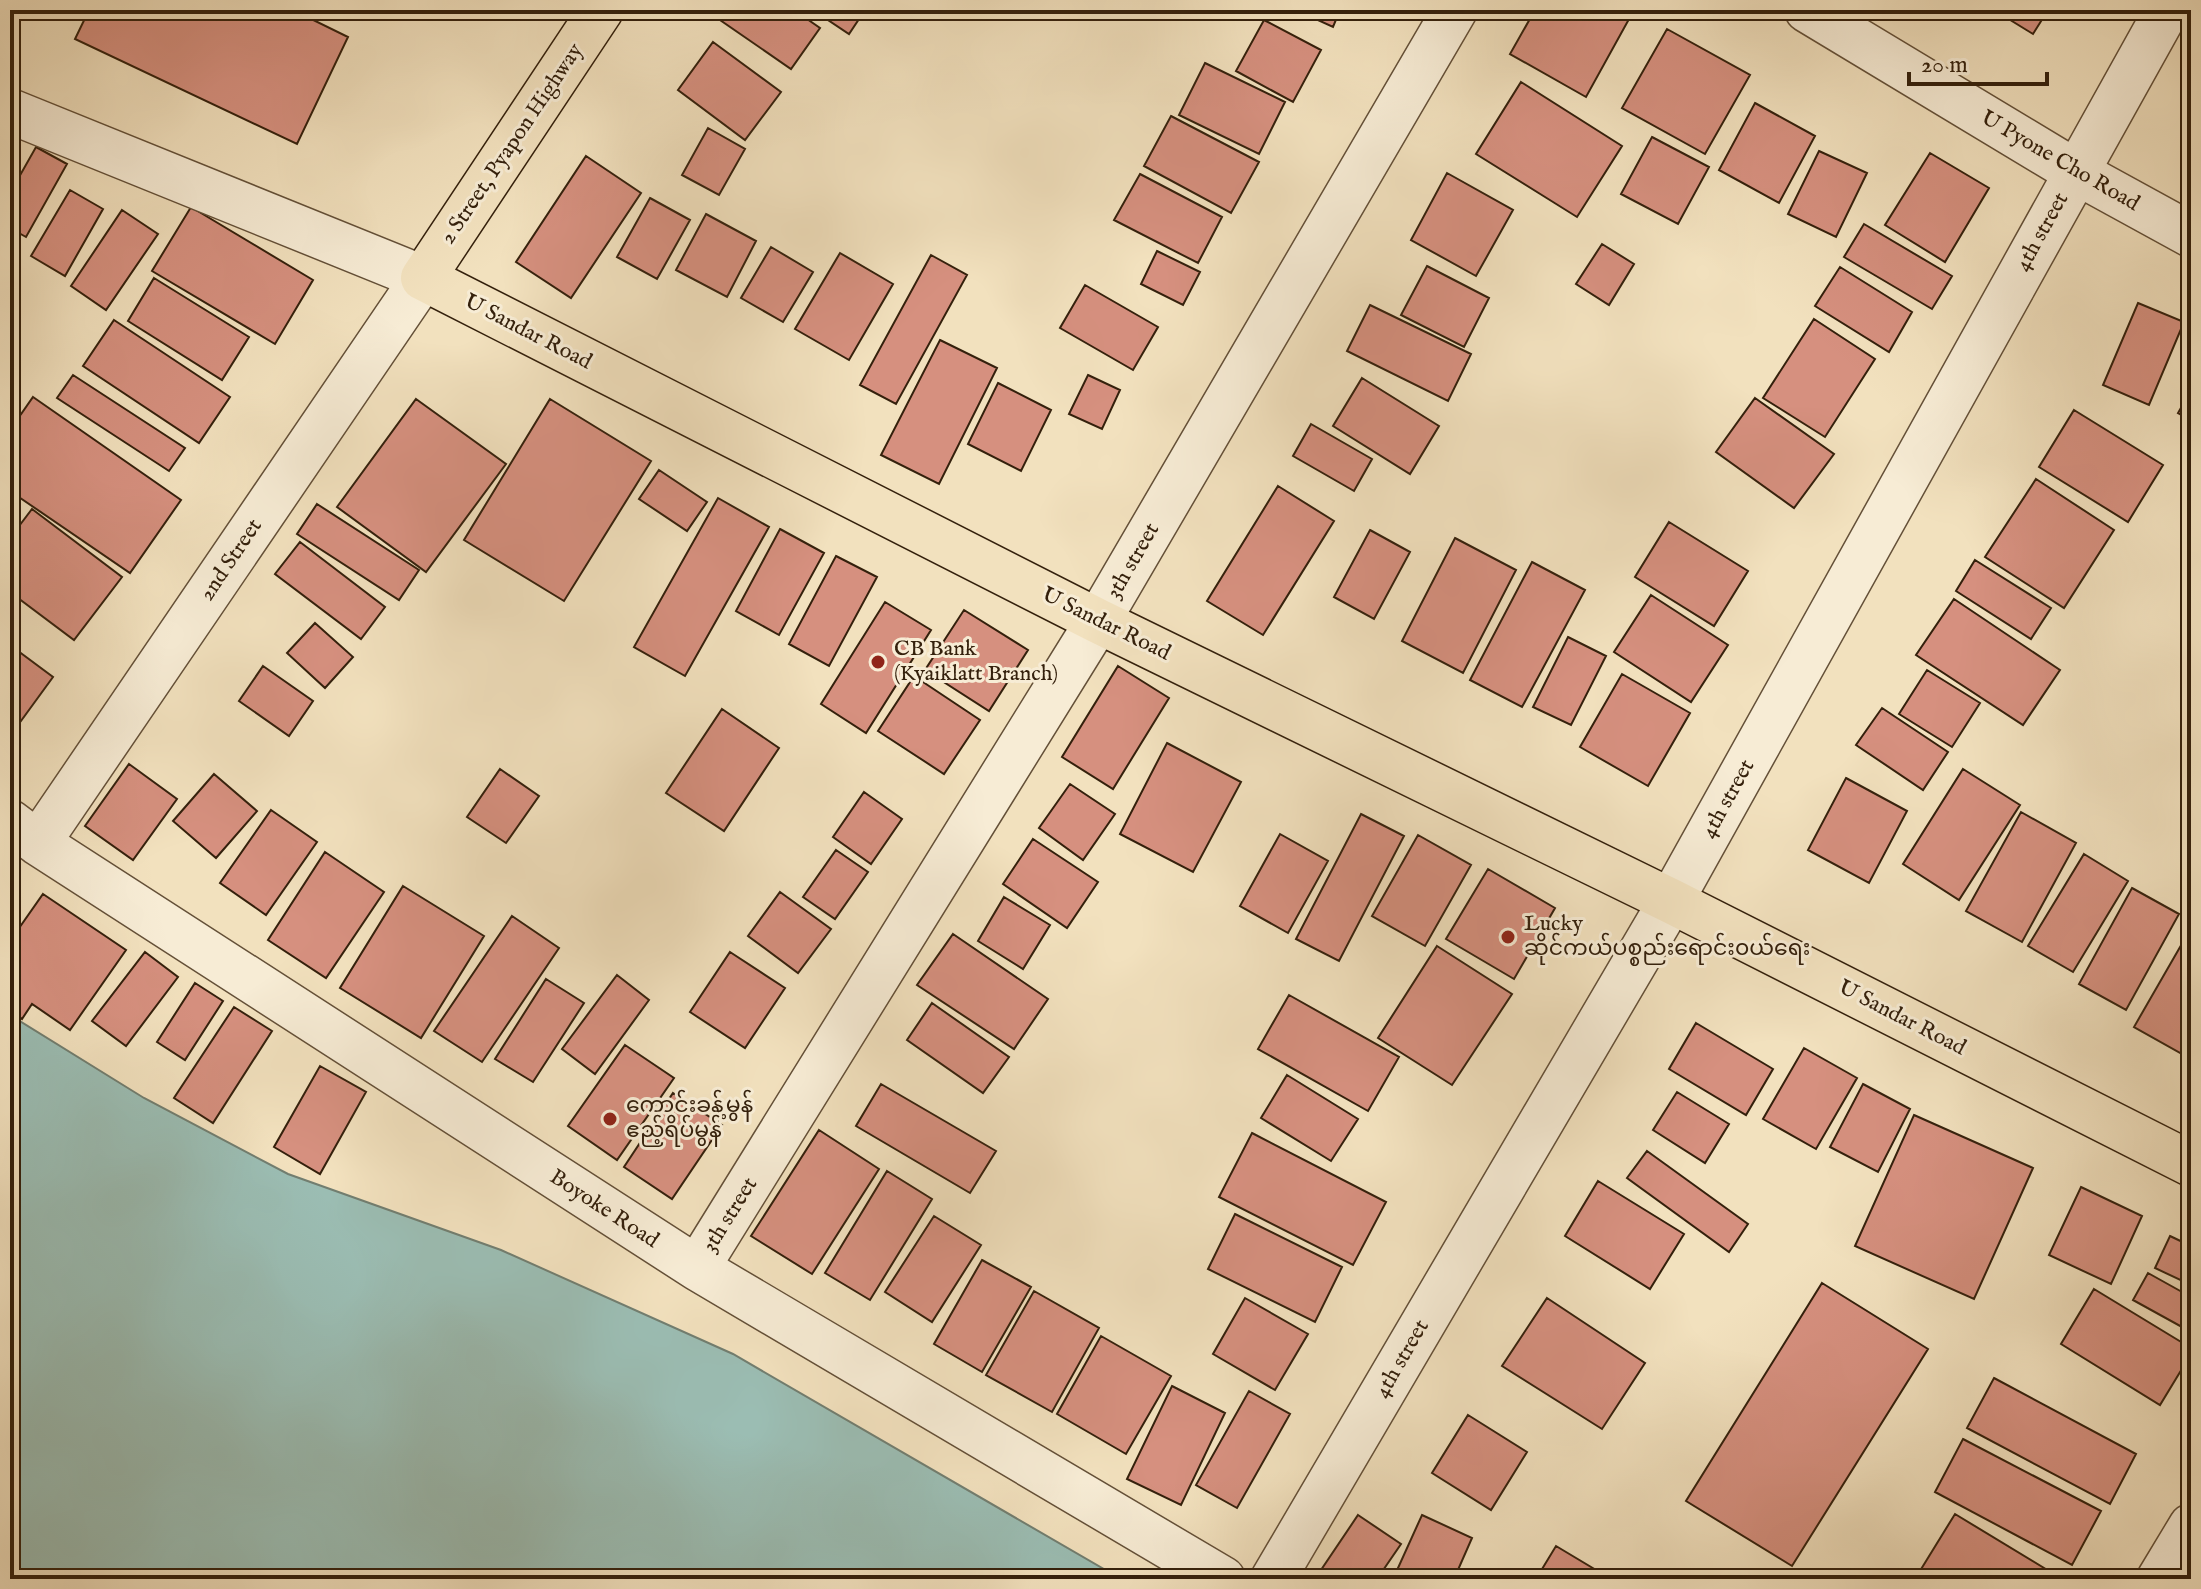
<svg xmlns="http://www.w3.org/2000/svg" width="2201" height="1589" viewBox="0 0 2201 1589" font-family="'IM FELL English','Noto Sans Myanmar',serif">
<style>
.water{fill:#9bbdb3;stroke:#727e70;stroke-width:2}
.building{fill:#d6907f;stroke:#34200c;stroke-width:2}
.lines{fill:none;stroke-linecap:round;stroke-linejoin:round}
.minor-casing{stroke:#645038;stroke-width:47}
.primary-casing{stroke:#34200c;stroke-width:47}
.minor{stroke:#f7ecd5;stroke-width:44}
.primary{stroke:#f2e1be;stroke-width:44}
.poi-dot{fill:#8f2418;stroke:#f7ecd5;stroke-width:3}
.labels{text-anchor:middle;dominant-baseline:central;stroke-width:6;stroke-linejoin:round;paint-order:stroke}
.street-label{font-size:22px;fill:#34200c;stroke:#f7ecd5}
.poi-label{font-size:22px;fill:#34200c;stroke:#f7ecd5;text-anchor:start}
</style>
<rect width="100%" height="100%" fill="#f2e1be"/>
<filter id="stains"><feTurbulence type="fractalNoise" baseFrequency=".0025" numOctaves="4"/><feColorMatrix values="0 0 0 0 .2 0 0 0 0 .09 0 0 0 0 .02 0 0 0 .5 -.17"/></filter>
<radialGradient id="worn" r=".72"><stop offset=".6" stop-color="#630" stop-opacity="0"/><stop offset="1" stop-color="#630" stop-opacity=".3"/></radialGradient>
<!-- water -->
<path class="water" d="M 10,1015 L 144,1098 L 288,1174 L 501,1250 L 733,1354 L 1121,1579 L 10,1579 Z"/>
<!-- building -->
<path class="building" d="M 89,10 L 293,10 L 348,37 L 297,144 L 75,39 Z
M 727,10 L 794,10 L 820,28 L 791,69 L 720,20 Z
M 813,10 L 865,10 L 849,34 Z
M 1296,10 L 1340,10 L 1333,27 Z
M 1535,10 L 1634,10 L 1586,97 L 1510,54 Z
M 1994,10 L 2048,10 L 2033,34 Z
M 1264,20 L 1321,50 L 1293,102 L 1236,71 Z
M 1667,29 L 1750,75 L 1705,154 L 1622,108 Z
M 713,42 L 781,92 L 745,140 L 678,90 Z
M 1205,63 L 1285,102 L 1259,154 L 1179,115 Z
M 1521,82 L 1622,146 L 1577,217 L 1476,154 Z
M 1755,103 L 1815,136 L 1779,203 L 1719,170 Z
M 1171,116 L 1259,162 L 1231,213 L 1144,166 Z
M 708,128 L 745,149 L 719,195 L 682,175 Z
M 1652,137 L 1709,167 L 1678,224 L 1621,194 Z
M 36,147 L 67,164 L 26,237 L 10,228 L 10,193 Z
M 1819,151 L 1867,173 L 1836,237 L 1788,214 Z
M 1930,153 L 1989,188 L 1945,262 L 1885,225 Z
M 586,156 L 641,193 L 571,298 L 516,262 Z
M 1447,173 L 1513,210 L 1476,276 L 1411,240 Z
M 1140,174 L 1222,217 L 1198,263 L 1114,220 Z
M 70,190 L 103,209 L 65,276 L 31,256 Z
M 650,198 L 690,220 L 657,279 L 617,257 Z
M 191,207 L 313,280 L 275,344 L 152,271 Z
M 122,210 L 158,234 L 106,310 L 71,286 Z
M 706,214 L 756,241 L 727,297 L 676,270 Z
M 1864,224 L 1952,276 L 1932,309 L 1844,257 Z
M 1602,244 L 1634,264 L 1609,305 L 1576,284 Z
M 771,247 L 813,272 L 783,322 L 741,298 Z
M 1157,251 L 1200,272 L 1183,305 L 1141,284 Z
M 840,253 L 893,284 L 849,360 L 795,329 Z
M 931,255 L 967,275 L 896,404 L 860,385 Z
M 1427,266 L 1489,298 L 1464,347 L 1401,315 Z
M 1840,267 L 1912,312 L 1889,352 L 1815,306 Z
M 154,278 L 249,337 L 222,380 L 128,321 Z
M 1085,285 L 1158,327 L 1133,370 L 1060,328 Z
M 2138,303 L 2184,322 L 2149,405 L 2103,385 Z
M 1370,305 L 1471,354 L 1448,401 L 1347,351 Z
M 1814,319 L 1875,359 L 1825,437 L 1763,398 Z
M 114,320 L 230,397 L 199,443 L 83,366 Z
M 940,340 L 997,368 L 939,484 L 881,455 Z
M 73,375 L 185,448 L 169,471 L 57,398 Z
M 1088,375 L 1120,390 L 1102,429 L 1069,414 Z
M 1362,378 L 1439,426 L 1410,474 L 1333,426 Z
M 998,383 L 1051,410 L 1021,471 L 968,444 Z
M 2191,390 L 2191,420 L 2178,413 Z
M 33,397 L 181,500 L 130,573 L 10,491 L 10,430 Z
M 1755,398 L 1834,454 L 1794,508 L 1716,452 Z
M 416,399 L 506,464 L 426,572 L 337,507 Z
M 550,399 L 651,461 L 564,601 L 464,540 Z
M 2074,410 L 2163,465 L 2128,522 L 2039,467 Z
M 1311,424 L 1372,459 L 1354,491 L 1293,456 Z
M 659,470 L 707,502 L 687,531 L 639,499 Z
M 2036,479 L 2114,530 L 2064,608 L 1985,557 Z
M 1278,486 L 1334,521 L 1263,635 L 1207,601 Z
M 718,498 L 769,527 L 685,676 L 634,647 Z
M 317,504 L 419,570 L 399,600 L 297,534 Z
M 32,509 L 122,577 L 74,640 L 10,592 L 10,538 Z
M 1669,522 L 1748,571 L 1714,626 L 1635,577 Z
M 780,529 L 824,553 L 779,635 L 736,611 Z
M 1370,530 L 1410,552 L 1374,619 L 1334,597 Z
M 1455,538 L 1516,570 L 1463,673 L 1402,641 Z
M 300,542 L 385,607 L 361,639 L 275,574 Z
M 836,556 L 877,577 L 829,666 L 789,644 Z
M 1975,560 L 2051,608 L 2031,639 L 1956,591 Z
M 1532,562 L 1585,590 L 1522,707 L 1470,680 Z
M 1651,595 L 1728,645 L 1691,702 L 1614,652 Z
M 1954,599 L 2060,670 L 2023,725 L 1916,655 Z
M 885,602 L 931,630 L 866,733 L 821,704 Z
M 964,610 L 1028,650 L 989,711 L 925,670 Z
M 315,623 L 353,657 L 325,688 L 287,653 Z
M 1568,637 L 1606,656 L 1571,725 L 1533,707 Z
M 10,645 L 53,677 L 10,736 Z
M 263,666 L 313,701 L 289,736 L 239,701 Z
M 1118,666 L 1169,698 L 1113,789 L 1062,757 Z
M 1927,670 L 1980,703 L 1952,747 L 1899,714 Z
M 1622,674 L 1690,713 L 1648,786 L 1580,747 Z
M 914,676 L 980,720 L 944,774 L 878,731 Z
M 1882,708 L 1948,752 L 1923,790 L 1856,745 Z
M 722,709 L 779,748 L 724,831 L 666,793 Z
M 1167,743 L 1241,782 L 1193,872 L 1120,834 Z
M 129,764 L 177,799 L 133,860 L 85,826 Z
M 500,769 L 539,796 L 506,843 L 467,817 Z
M 1963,769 L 2020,805 L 1959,900 L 1903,864 Z
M 214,774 L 257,811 L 216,858 L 173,821 Z
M 1846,778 L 1907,811 L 1869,883 L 1808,850 Z
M 1070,784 L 1115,814 L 1083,860 L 1039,828 Z
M 864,792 L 902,819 L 871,864 L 833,837 Z
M 271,810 L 317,842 L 266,915 L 220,883 Z
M 2021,812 L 2076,843 L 2022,942 L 1966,911 Z
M 1361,814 L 1404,836 L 1339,961 L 1296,939 Z
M 1280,834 L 1328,861 L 1288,933 L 1240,906 Z
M 1418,835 L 1471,865 L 1425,946 L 1372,916 Z
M 1033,839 L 1098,882 L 1067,928 L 1003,884 Z
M 836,850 L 868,872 L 835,919 L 803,897 Z
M 325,852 L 384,892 L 326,978 L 268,940 Z
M 2084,854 L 2128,881 L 2073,972 L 2028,946 Z
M 1488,869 L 1555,908 L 1514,979 L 1446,939 Z
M 403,886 L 484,936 L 421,1038 L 340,988 Z
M 2132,888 L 2179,914 L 2126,1010 L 2079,984 Z
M 780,892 L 831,929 L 798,973 L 748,936 Z
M 43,894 L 126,950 L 70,1030 L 32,1004 L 22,1019 L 10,1010 L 10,941 Z
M 1004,897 L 1050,925 L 1023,969 L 978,941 Z
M 512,916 L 559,948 L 482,1062 L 434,1031 Z
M 2191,928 L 2191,1059 L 2134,1027 Z
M 953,934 L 1048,999 L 1014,1049 L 917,985 Z
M 1437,946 L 1512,994 L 1452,1085 L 1378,1038 Z
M 145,952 L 178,977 L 126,1046 L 92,1021 Z
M 730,952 L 785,988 L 745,1048 L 690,1012 Z
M 617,975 L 649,1000 L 595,1074 L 562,1049 Z
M 546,979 L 584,1003 L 533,1082 L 495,1059 Z
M 195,983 L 223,1001 L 185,1060 L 157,1042 Z
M 1289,995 L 1399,1057 L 1368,1111 L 1258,1049 Z
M 932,1003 L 1009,1057 L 983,1093 L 907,1040 Z
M 234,1007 L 272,1031 L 213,1123 L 174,1098 Z
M 1696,1023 L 1773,1069 L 1746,1115 L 1669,1069 Z
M 625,1045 L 674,1078 L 617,1160 L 568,1126 Z
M 1804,1048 L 1857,1078 L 1816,1149 L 1763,1119 Z
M 320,1066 L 366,1092 L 320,1174 L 274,1147 Z
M 1287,1075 L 1358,1119 L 1331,1161 L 1261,1118 Z
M 881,1084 L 996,1151 L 970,1193 L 856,1126 Z
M 1863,1084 L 1910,1109 L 1878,1172 L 1830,1147 Z
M 1677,1092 L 1729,1124 L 1705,1163 L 1653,1130 Z
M 673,1093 L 722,1125 L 672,1199 L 624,1167 Z
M 1914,1115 L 2033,1168 L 1974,1299 L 1855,1246 Z
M 819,1130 L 879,1169 L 812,1274 L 751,1236 Z
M 1252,1133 L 1386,1202 L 1353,1265 L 1219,1197 Z
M 1647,1151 L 1748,1224 L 1729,1252 L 1627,1178 Z
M 887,1171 L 932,1199 L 870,1300 L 825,1273 Z
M 1598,1181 L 1684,1234 L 1650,1289 L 1565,1236 Z
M 2081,1187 L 2142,1216 L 2111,1284 L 2049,1255 Z
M 1235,1214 L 1342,1267 L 1315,1322 L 1208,1269 Z
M 934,1216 L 981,1245 L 932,1322 L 885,1292 Z
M 2170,1236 L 2191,1246 L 2191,1285 L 2155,1268 Z
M 982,1260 L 1031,1287 L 982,1372 L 934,1344 Z
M 2148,1273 L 2191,1297 L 2191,1332 L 2133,1300 Z
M 1822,1283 L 1928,1349 L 1792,1566 L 1686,1501 Z
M 2094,1289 L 2191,1348 L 2191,1354 L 2160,1405 L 2061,1344 Z
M 1034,1291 L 1099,1328 L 1052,1412 L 986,1375 Z
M 1245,1298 L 1308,1334 L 1275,1390 L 1213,1354 Z
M 1547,1298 L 1645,1363 L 1602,1429 L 1502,1366 Z
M 1101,1336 L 1171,1376 L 1126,1454 L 1057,1414 Z
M 1994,1378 L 2136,1454 L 2110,1504 L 1967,1428 Z
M 1172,1386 L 1225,1413 L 1181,1505 L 1127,1479 Z
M 1249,1391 L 1290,1414 L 1237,1508 L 1196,1485 Z
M 1468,1415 L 1527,1452 L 1491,1510 L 1432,1473 Z
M 1963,1439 L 2101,1511 L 2072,1565 L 1935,1492 Z
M 1955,1514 L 2049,1571 L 2044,1579 L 1915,1579 Z
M 1358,1515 L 1401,1544 L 1377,1579 L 1335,1579 L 1321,1570 Z
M 1422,1515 L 1472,1538 L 1454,1579 L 1393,1579 Z
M 1556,1546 L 1611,1579 L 1536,1579 Z"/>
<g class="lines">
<defs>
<path id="minor" d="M 1807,10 L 2076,172 L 2191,235
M 10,111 L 423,278 L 38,843
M 10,822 L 38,843 L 697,1268 L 1223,1579
M 697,1268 L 1098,621 L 1455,10
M 1273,1579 L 1671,901 L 2167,10
M 2159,1579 L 2191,1526"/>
<path id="primary" d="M 601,10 L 423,278 L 1098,621 L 1671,901 L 2191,1164"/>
</defs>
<!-- minor casing -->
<use href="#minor" class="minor-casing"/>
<!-- primary casing -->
<use href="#primary" class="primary-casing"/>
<!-- minor -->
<use href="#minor" class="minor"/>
<!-- primary -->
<use href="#primary" class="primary"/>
</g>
<!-- markers -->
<g class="poi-dot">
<circle cx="878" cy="662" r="8"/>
<circle cx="1508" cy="937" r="8"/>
<circle cx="610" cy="1119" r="8"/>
</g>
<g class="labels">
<!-- street labels -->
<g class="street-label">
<text transform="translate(512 144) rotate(-56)">2 Street, Pyapon Highway</text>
<text transform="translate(2060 161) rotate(30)">U Pyone Cho Road</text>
<text transform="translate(2042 232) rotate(-61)">4th street</text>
<text transform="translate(528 332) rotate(27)">U Sandar Road</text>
<text transform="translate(231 560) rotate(-56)">2nd Street</text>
<text transform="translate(1133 561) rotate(-60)">3th street</text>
<text transform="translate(1106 624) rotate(26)">U Sandar Road</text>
<text transform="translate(1728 799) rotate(-61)">4th street</text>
<text transform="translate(1902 1018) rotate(27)">U Sandar Road</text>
<text transform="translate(604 1209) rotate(33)">Boyoke Road</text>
<text transform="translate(730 1215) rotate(-58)">3th street</text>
<text transform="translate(1402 1359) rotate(-60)">4th street</text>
</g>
<!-- poi labels -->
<g class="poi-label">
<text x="894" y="649">CB Bank<tspan x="894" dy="25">(Kyaiklatt Branch)</tspan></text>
<text x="1524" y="924">Lucky<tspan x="1524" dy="25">ဆိုင်ကယ်ပစ္စည်းရောင်း၀ယ်ရေး</tspan></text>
<text x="626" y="1106">ကောင်းခန့်မွန်<tspan x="626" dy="25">ဧည့်ရိပ်မွန်</tspan></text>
</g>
</g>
<!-- margin -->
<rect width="2201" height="1589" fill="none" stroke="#f2e1be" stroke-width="40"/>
<rect x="12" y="12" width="2177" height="1565" fill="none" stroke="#34200c" stroke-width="4"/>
<rect x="20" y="20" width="2161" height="1549" fill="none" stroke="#34200c" stroke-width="2"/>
<!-- scale -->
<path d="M1909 72v12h138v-12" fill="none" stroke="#34200c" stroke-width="4"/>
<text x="1921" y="72" font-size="24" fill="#34200c" stroke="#f7ecd5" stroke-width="6" paint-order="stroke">20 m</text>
<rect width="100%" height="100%" filter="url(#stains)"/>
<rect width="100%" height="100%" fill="url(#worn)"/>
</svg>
